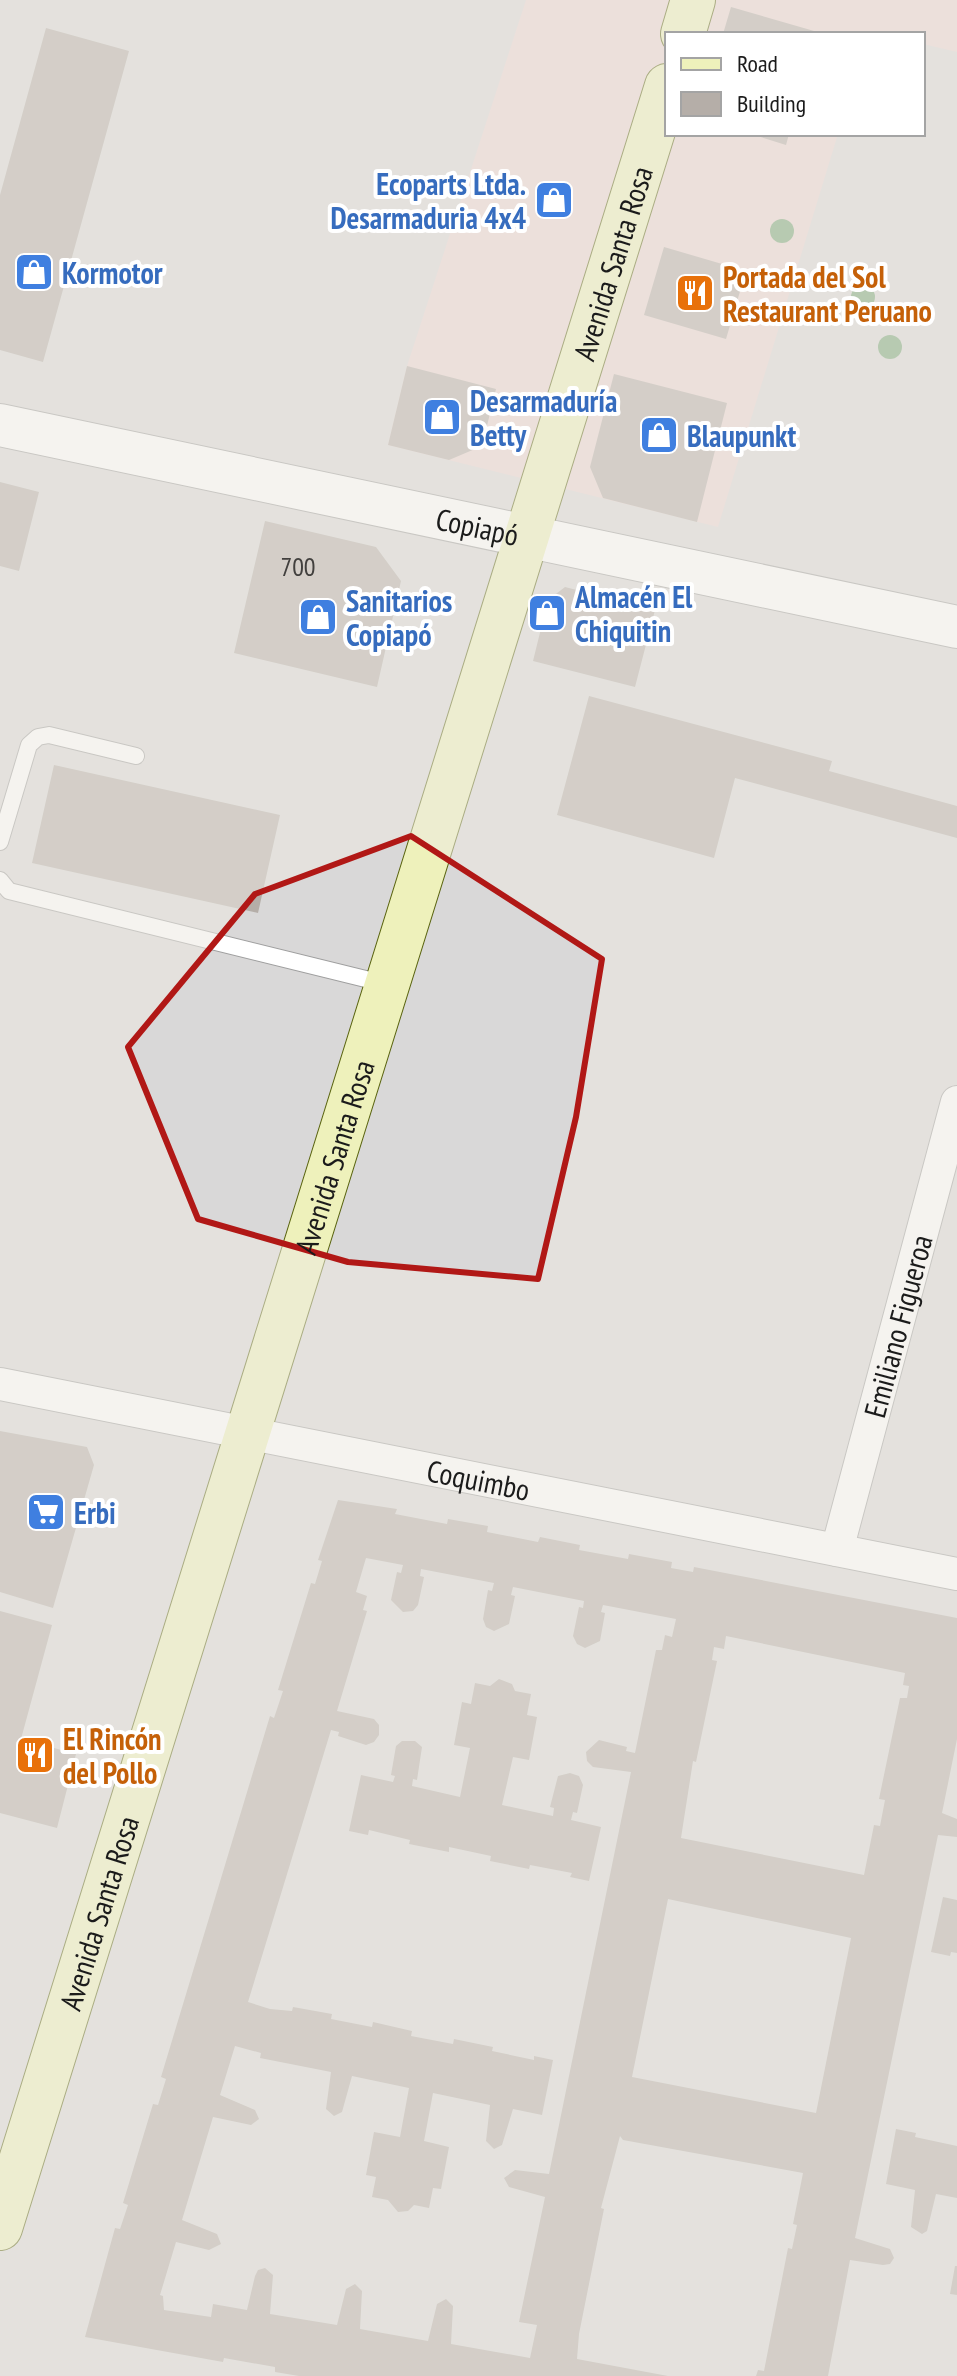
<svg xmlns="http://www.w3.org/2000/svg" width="957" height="2376" viewBox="0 0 957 2376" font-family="'PT Sans Narrow',sans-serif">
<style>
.residential{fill:#d9d8d8;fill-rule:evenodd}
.commercial{fill:#ebd4d3}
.building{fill:#b5aea8;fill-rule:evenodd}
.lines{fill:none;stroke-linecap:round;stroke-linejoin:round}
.service-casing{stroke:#9f9f9f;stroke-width:18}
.minor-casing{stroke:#9f9f9f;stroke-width:34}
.tertiary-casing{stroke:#9f9f9f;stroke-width:44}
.secondary-casing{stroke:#5a6410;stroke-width:46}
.service{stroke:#fff;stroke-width:16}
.minor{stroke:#fff;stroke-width:32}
.tertiary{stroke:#fff;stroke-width:42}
.secondary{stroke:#eef1bb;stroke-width:44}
.tree{fill:#77a477}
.marked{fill:none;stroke:#b11816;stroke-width:6;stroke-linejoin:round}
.labels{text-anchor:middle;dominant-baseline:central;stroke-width:8;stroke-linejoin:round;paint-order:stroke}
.number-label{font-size:26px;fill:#42403e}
.shop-label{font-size:30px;font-weight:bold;fill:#366cbe;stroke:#fff;text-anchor:start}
.street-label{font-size:30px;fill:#1b1b1b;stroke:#fff}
.food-label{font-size:30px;font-weight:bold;fill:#c56008;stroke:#fff;text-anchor:start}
</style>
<rect width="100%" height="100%" fill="#ece9e2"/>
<!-- residential -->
<path class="residential" d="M 0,0 L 957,0 L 957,2376 L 0,2376 ZM 667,34 L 923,34 L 923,134 L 667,134 Z"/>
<!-- commercial -->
<path class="commercial" d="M 526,0 L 957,0 L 957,52 L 923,44 L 923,34 L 667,34 L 667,134 L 838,134 L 718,527 L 388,445 L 407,366 Z"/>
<!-- building -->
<path class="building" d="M 731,7 L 821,33 L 821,34 L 723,34 Z
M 46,28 L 129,51 L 43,362 L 0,350 L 0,195 Z
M 751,134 L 789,134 L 786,145 Z
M 664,247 L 746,271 L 726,339 L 644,315 Z
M 407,366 L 496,389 L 482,446 L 449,460 L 388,445 Z
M 614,374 L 727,403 L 697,522 L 603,498 L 590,467 Z
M 0,482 L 39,492 L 19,571 L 0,566 Z
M 265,521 L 376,547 L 401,581 L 377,687 L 234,653 Z
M 565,587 L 655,610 L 635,687 L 533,661 L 548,600 Z
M 589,696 L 832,761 L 829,771 L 957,806 L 957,838 L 735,778 L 714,858 L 557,815 Z
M 54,765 L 280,815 L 258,913 L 32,863 Z
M 0,1431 L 87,1447 L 94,1465 L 53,1608 L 0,1592 Z
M 338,1500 L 397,1509 L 395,1514 L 447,1524 L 448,1519 L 488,1526 L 487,1532 L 538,1542 L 540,1537 L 580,1545 L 579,1550 L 628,1559 L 629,1554 L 672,1562 L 671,1568 L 693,1572 L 694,1567 L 957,1618 L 957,1739 L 942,1813 L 957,1819 L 957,1837 L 938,1835 L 855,2238 L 890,2249 L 894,2258 L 890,2264 L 883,2265 L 850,2260 L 828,2376 L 756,2376 L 758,2370 L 764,2371 L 788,2248 L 792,2249 L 797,2225 L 793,2224 L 803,2173 L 623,2140 L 620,2136 L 601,2208 L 604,2209 L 579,2334 L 577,2359 L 668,2376 L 299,2376 L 275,2372 L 275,2367 L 224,2358 L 223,2362 L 85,2337 L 115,2228 L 120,2229 L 128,2205 L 123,2203 L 153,2104 L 158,2105 L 166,2079 L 161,2077 L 270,1716 L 274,1718 L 283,1691 L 278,1690 L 311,1583 L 315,1584 L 322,1561 L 318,1560 ZM 366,1558 L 403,1565 L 401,1573 L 397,1572 L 391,1600 L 403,1612 L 413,1611 L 418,1605 L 424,1577 L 420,1576 L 421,1569 L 494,1583 L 492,1591 L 488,1590 L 483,1619 L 486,1627 L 494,1631 L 509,1624 L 515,1596 L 511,1595 L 513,1587 L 584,1601 L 583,1608 L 579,1607 L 573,1636 L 577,1644 L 585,1648 L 600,1641 L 605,1613 L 601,1612 L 603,1605 L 676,1619 L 672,1637 L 665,1635 L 662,1650 L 656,1650 L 635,1753 L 626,1751 L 627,1747 L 599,1740 L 586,1752 L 587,1761 L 593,1767 L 631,1772 L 549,2174 L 515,2170 L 504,2178 L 509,2187 L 545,2197 L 519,2322 L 537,2325 L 530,2358 L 451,2344 L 453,2306 L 446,2299 L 437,2304 L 428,2341 L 360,2329 L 362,2291 L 355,2284 L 346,2289 L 337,2325 L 270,2314 L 273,2275 L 265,2268 L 258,2270 L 255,2276 L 247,2310 L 213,2304 L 211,2317 L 164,2310 L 163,2296 L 160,2295 L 176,2242 L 209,2250 L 221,2244 L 217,2234 L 182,2220 L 213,2117 L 251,2125 L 259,2119 L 255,2110 L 220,2095 L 235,2046 L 261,2053 L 260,2058 L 331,2072 L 326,2109 L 334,2116 L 342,2112 L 352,2076 L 409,2088 L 400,2137 L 374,2132 L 366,2175 L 376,2177 L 372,2197 L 388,2200 L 398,2212 L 408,2211 L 414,2205 L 429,2208 L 433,2188 L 441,2189 L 449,2147 L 424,2141 L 433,2093 L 490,2105 L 486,2141 L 494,2149 L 502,2145 L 513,2109 L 542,2115 L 553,2060 L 534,2056 L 534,2060 L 492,2051 L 493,2047 L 454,2039 L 453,2044 L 411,2036 L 412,2031 L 373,2022 L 372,2027 L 331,2019 L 332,2014 L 293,2007 L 292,2011 L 270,2009 L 248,2002 L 331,1730 L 339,1732 L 338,1736 L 366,1745 L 374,1742 L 379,1735 L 379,1725 L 374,1719 L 337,1711 L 367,1611 L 363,1610 L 367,1596 L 356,1592 ZM 726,1636 L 905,1673 L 903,1685 L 909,1686 L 907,1698 L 900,1698 L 879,1799 L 885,1800 L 880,1826 L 874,1825 L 864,1875 L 681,1838 L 693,1761 L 696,1762 L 717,1661 L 712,1660 L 714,1647 L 724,1649 ZM 668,1899 L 851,1938 L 816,2113 L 632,2077 Z
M 0,1611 L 52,1625 L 21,1739 L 76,1754 L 57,1828 L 0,1813 Z
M 499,1679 L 512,1684 L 515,1691 L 531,1694 L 527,1715 L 537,1717 L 529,1760 L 513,1757 L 502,1805 L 553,1816 L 554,1808 L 550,1807 L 558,1776 L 570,1773 L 579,1776 L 583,1785 L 577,1813 L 573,1812 L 571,1820 L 601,1827 L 589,1881 L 570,1877 L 572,1873 L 530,1865 L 529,1869 L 490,1861 L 491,1856 L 449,1847 L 449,1852 L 409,1844 L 410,1840 L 369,1830 L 368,1835 L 349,1831 L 361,1775 L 393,1782 L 395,1776 L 391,1775 L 396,1746 L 402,1741 L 415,1741 L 422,1747 L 417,1780 L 413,1779 L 412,1786 L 460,1797 L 470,1748 L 454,1745 L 462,1702 L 471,1704 L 475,1683 L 490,1686 Z
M 943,1897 L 957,1900 L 957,1953 L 951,1952 L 950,1956 L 931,1952 Z
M 896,2129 L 916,2133 L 915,2137 L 957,2146 L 957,2198 L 936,2194 L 927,2231 L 922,2234 L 911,2227 L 915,2190 L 886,2184 Z
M 955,2266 L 957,2266 L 957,2295 L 950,2294 Z"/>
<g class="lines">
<defs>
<path id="service" d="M 0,842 L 29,745 L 38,737 L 49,735 L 136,756
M 0,880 L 9,891 L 386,984"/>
<g id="minor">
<path id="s1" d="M 0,1384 L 957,1574"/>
<path id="s2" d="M 837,1550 L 957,1102"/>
</g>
<g id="tertiary">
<path id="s3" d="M 0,425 L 957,627"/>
</g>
<g id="secondary">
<path d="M 683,34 L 693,0"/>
<path id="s4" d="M 0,2228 L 667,86"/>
</g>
</defs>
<!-- service casing -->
<use href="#service" class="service-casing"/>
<!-- minor casing -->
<use href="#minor" class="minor-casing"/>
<!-- tertiary casing -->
<use href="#tertiary" class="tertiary-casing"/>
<!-- secondary casing -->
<use href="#secondary" class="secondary-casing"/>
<!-- service -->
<use href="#service" class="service"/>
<!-- minor -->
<use href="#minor" class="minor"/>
<!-- tertiary -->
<use href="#tertiary" class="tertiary"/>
<!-- secondary -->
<use href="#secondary" class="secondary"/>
</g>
<!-- trees -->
<g class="tree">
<circle cx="782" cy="231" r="12"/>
<circle cx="863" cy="297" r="12"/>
<circle cx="890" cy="347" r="12"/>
</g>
<!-- marked area -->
<path d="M0 0H957V2376H0ZM 411,836 L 602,959 L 576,1117 L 538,1279 L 348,1262 L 198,1219 L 128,1047 L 255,894 Z" fill="#ece9e2" fill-opacity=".55" fill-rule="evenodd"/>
<path class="marked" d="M 411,836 L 602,959 L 576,1117 L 538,1279 L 348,1262 L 198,1219 L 128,1047 L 255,894 Z"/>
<!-- icons -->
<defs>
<symbol id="shop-square" viewBox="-11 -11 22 22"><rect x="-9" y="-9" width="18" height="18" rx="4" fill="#3f7fe0" stroke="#fff"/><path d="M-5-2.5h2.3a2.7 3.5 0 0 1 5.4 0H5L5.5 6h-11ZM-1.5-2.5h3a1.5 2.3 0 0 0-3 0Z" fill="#fff"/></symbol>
<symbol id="restaurant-square" viewBox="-11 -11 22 22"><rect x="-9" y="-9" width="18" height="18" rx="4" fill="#e8710a" stroke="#fff"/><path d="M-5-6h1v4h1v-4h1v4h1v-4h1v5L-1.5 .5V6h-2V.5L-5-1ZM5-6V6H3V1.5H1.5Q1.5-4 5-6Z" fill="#fff"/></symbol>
<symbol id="supermarket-square" viewBox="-11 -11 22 22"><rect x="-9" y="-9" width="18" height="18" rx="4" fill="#3f7fe0" stroke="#fff"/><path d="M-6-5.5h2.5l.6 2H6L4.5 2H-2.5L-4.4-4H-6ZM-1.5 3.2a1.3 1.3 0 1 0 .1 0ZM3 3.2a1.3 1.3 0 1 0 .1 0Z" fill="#fff"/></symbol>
</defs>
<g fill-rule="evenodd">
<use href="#shop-square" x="532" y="178" width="44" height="44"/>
<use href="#shop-square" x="12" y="250" width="44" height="44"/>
<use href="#restaurant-square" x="673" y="271" width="44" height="44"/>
<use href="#shop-square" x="420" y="395" width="44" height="44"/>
<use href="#shop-square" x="637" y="413" width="44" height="44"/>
<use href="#shop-square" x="525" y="591" width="44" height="44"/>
<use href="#shop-square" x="296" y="595" width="44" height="44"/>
<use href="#supermarket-square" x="24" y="1490" width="44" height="44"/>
<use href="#restaurant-square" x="13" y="1733" width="44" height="44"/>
</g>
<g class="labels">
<!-- number labels -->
<g class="number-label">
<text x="298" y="566">700</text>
</g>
<!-- shop labels -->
<g class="shop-label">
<text x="526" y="183" text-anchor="end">Ecoparts Ltda.<tspan x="526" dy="34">Desarmaduria 4x4</tspan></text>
<text x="62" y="272">Kormotor</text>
<text x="470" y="400">Desarmaduría<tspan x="470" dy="34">Betty</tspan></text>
<text x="687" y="435">Blaupunkt</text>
<text x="575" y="596">Almacén El<tspan x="575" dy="34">Chiquitin</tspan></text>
<text x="346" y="600">Sanitarios<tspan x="346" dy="34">Copiapó</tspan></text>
<text x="74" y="1512">Erbi</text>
</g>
<!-- street labels -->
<g class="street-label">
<text stroke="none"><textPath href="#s4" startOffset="2058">Avenida Santa Rosa</textPath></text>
<text stroke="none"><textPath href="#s3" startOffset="488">Copiapó</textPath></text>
<text stroke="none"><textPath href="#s4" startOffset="1122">Avenida Santa Rosa</textPath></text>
<text stroke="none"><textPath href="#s2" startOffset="232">Emiliano Figueroa</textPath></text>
<text stroke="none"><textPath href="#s1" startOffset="488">Coquimbo</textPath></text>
<text stroke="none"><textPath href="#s4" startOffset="330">Avenida Santa Rosa</textPath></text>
</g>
<!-- food labels -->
<g class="food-label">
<text x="723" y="276">Portada del Sol<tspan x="723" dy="34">Restaurant Peruano</tspan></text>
<text x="63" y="1738">El Rincón<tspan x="63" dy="34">del Pollo</tspan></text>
</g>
</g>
<!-- legend -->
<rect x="665" y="32" width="260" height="104" fill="#ffffff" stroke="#a4a4a4" stroke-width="2"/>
<rect x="681" y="58" width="40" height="12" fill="#eef1bb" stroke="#a4a4a4" stroke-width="2"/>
<text x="737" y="72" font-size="24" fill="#1b1b1b">Road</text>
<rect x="681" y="92" width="40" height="24" fill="#b5aea8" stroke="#a4a4a4" stroke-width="2"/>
<text x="737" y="112" font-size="24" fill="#1b1b1b">Building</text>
</svg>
